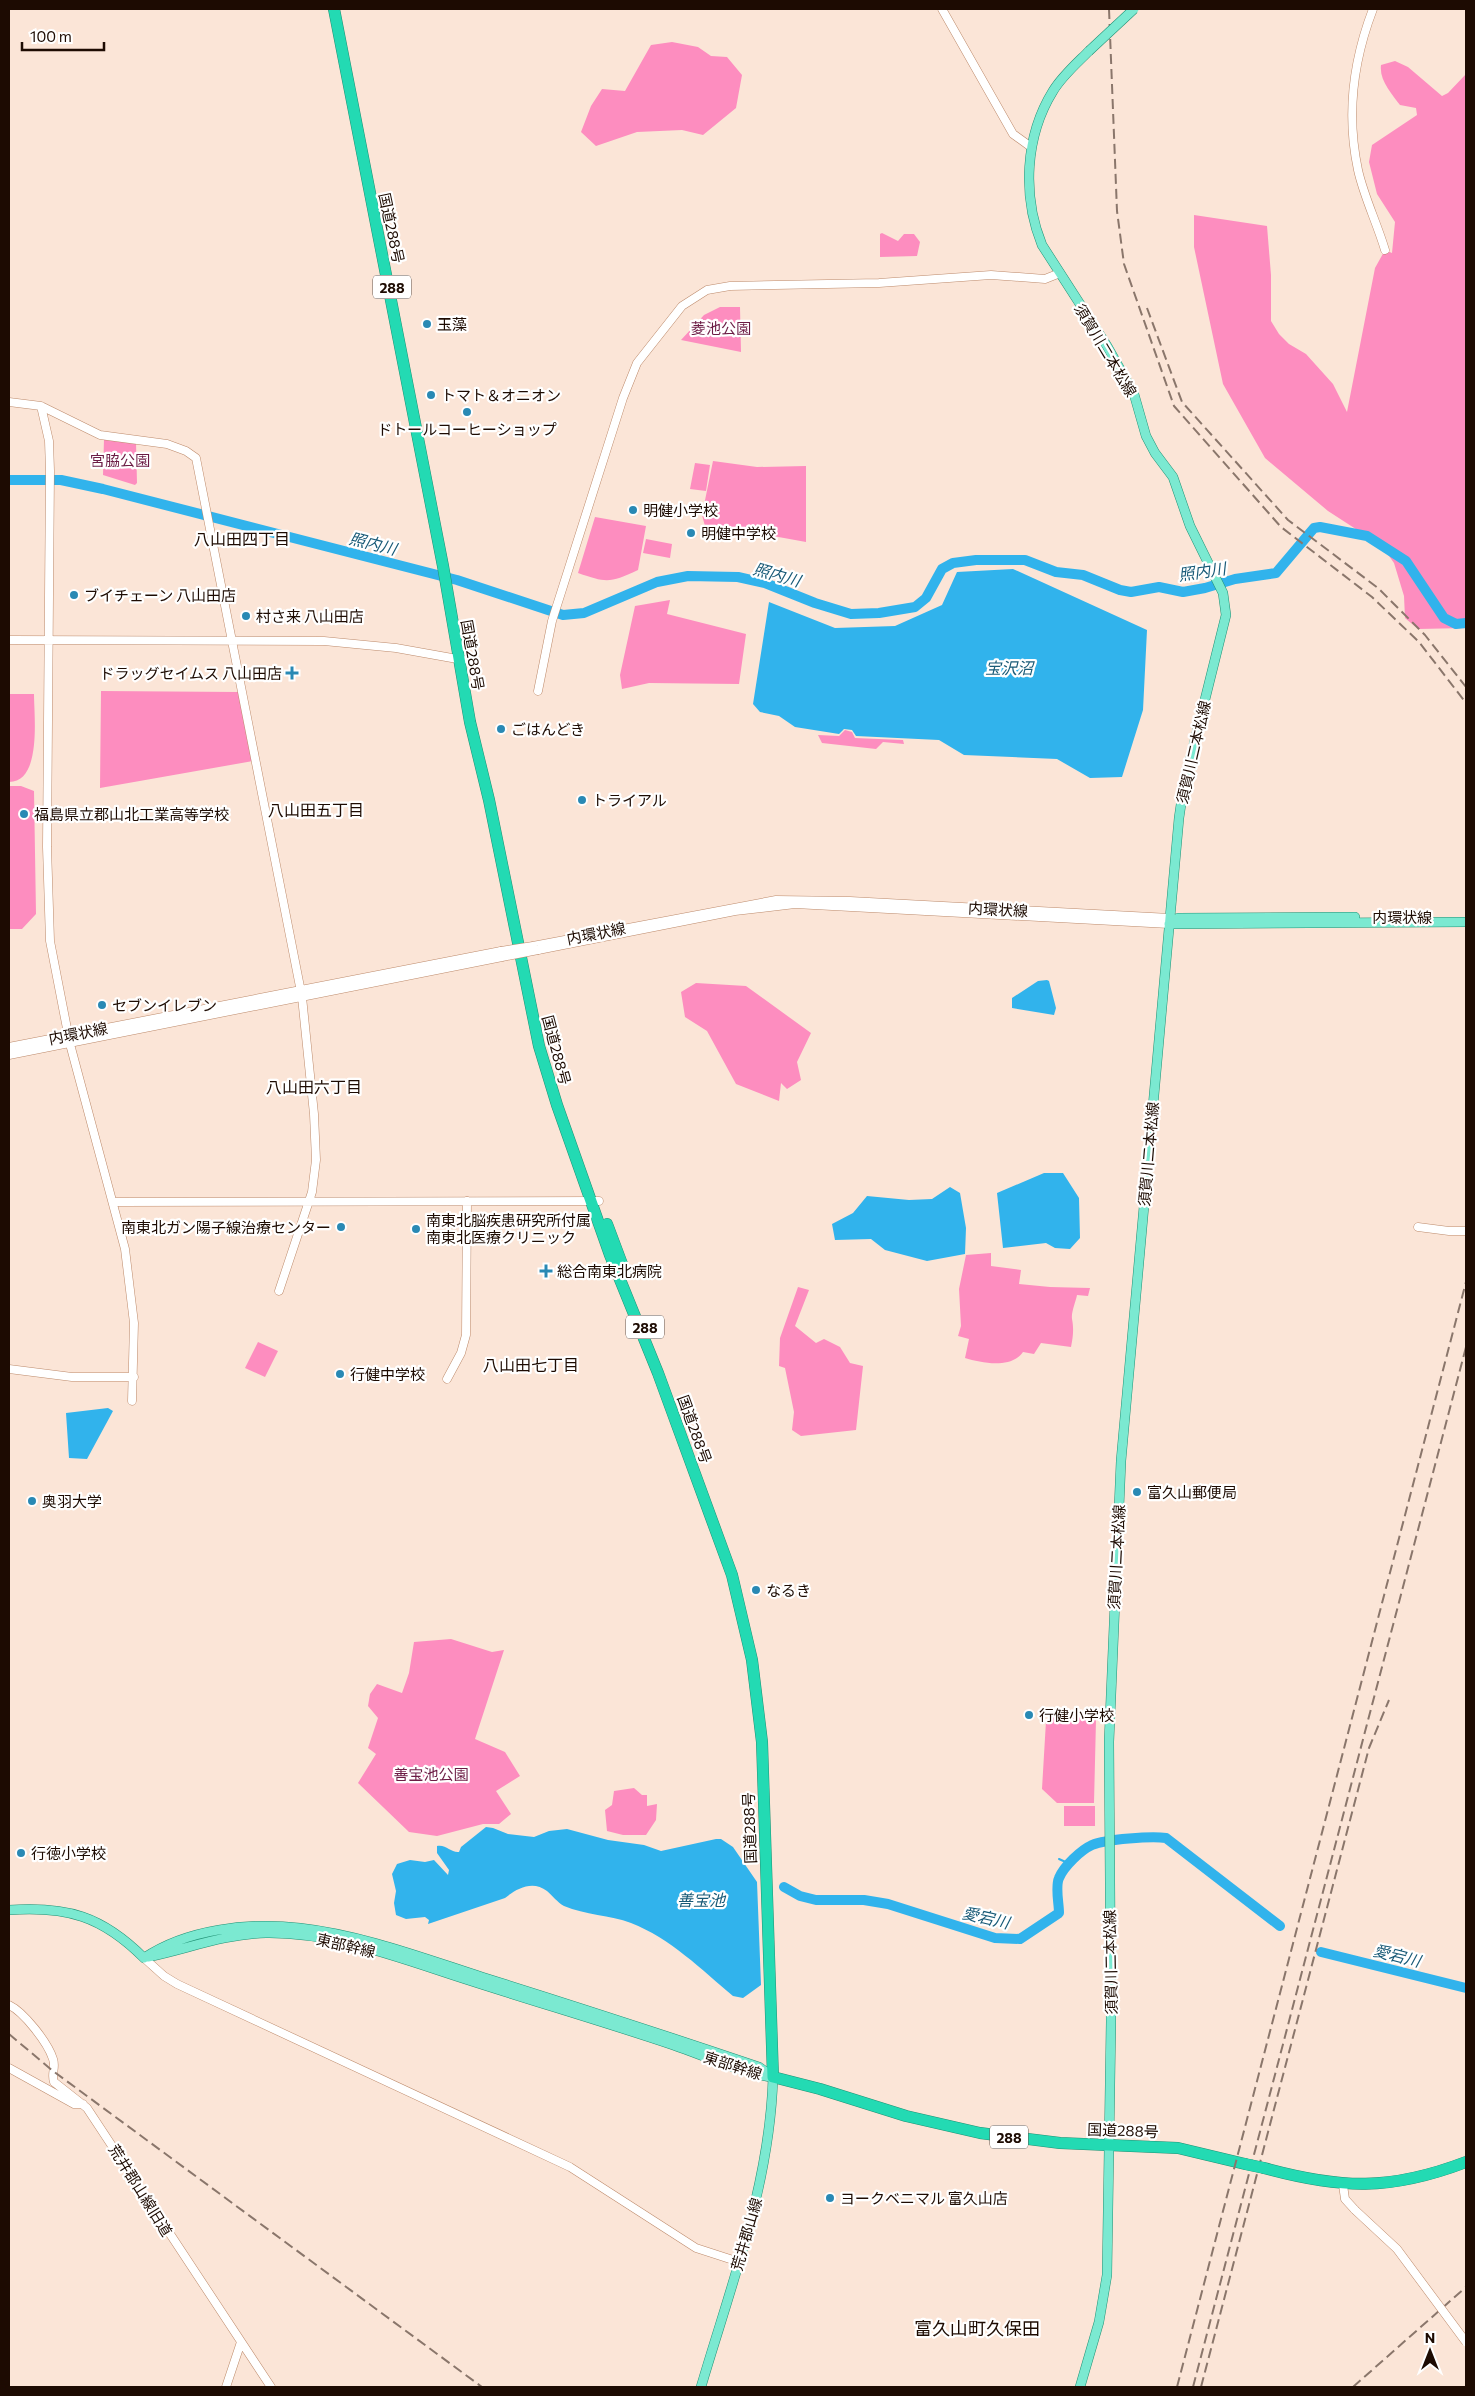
<svg xmlns="http://www.w3.org/2000/svg" width="1475" height="2396" viewBox="0 0 1475 2396" font-family="Commissioner,'Noto Sans JP',sans-serif">
<style>
.green{fill:#fd8dbf}
.water{fill:#31b3ec}
.lines{fill:none;stroke-linecap:round;stroke-linejoin:round}
.stream{stroke:#31b3ec;stroke-width:2}
.river{stroke:#31b3ec;stroke-width:10}
.minor-casing{stroke:#bd8a6b;stroke-width:9}
.major-casing{stroke:#219275;stroke-width:10}
.highway-casing{stroke:#219275;stroke-width:12}
.minor{stroke:#fff;stroke-width:8}
.major{stroke:#7be9d1;stroke-width:9}
.highway{stroke:#23dab3;stroke-width:11}
.rail{stroke:#8a766b;stroke-width:2;stroke-dasharray:10 5;stroke-linecap:butt}
.minor-bridge-casing{stroke:#bd8a6b;stroke-width:9;stroke-linecap:butt}
.major-bridge-casing{stroke:#219275;stroke-width:10;stroke-linecap:butt}
.highway-bridge-casing{stroke:#219275;stroke-width:12;stroke-linecap:butt}
.minor-bridge{stroke:#fff;stroke-width:8}
.major-bridge{stroke:#7be9d1;stroke-width:9}
.highway-bridge{stroke:#23dab3;stroke-width:11}
.poi-dot{fill:#2989b4;stroke:#fff;stroke-width:2}
.labels{text-anchor:middle;dominant-baseline:central;stroke-width:4.5;stroke-linejoin:round;paint-order:stroke}
.shield{fill:#fff;stroke:#61544e;stroke-width:1}
.shield-label{font-size:14px;font-weight:bold;fill:#1d0b02}
.street-label{font-size:15px;fill:#1d0b02;stroke:#fff}
.poi-label{font-size:15px;fill:#1d0b02;stroke:#fff;text-anchor:start}
.park-label{font-size:15px;fill:#6c1c45;stroke:#fff}
.neighbourhood-label{font-size:16px;fill:#1d0b02;stroke:#fff}
.water-label{font-size:16px;font-style:italic;fill:#185a77;stroke:#fff}
.quarter-label{font-size:18px;fill:#1d0b02;stroke:#fff}
</style>
<rect width="100%" height="100%" fill="#fbe5d7"/>
<!-- green -->
<path class="green" d="M 672,42 L 698,47 L 711,56 L 727,57 L 742,75 L 736,108 L 703,135 L 682,130 L 637,132 L 596,146 L 581,132 L 591,106 L 602,89 L 625,91 L 651,45 Z
M 1395,61 L 1408,67 L 1442,96 L 1448,93 L 1466,74 L 1466,628 L 1418,629 L 1405,618 L 1404,596 L 1394,563 L 1382,546 L 1328,511 L 1265,458 L 1223,384 L 1194,247 L 1194,215 L 1267,226 L 1271,275 L 1271,321 L 1279,334 L 1289,344 L 1306,354 L 1333,384 L 1347,412 L 1375,268 L 1385,250 L 1392,253 L 1395,222 L 1377,194 L 1369,162 L 1372,145 L 1417,115 L 1416,108 L 1400,105 C 1392,94 1379,80 1381,65 Z
M 882,233 L 898,241 L 904,234 L 914,234 L 920,242 L 917,256 L 880,257 L 880,234 Z
M 720,307 L 740,307 L 741,352 L 681,340 L 704,315 Z
M 104,439 L 136,442 L 137,483 L 135,485 L 103,475 Z
M 713,461 L 757,467 L 806,466 L 806,542 L 751,532 L 750,538 L 706,530 L 702,515 Z
M 695,463 L 710,465 L 706,491 L 690,489 Z
M 595,517 L 646,526 L 638,570 C 610,583 607,583 578,573 Z
M 646,539 L 672,544 L 670,558 L 643,553 Z
M 670,600 L 667,614 L 746,634 L 739,684 L 649,683 L 622,689 L 620,675 L 635,606 Z
M 101,691 L 238,692 L 253,761 L 100,788 Z
M 9,694 L 34,694 C 34,716 42,782 9,782 Z
M 845,730 L 852,732 L 855,738 L 903,740 L 904,744 L 883,742 L 876,749 L 822,743 L 818,735 L 839,736 Z
M 9,786 L 21,786 L 34,791 L 36,914 L 22,929 L 9,929 Z
M 696,983 L 746,986 L 811,1033 L 797,1062 L 801,1080 L 787,1089 L 781,1083 L 779,1101 L 736,1084 L 707,1031 L 685,1017 L 681,992 Z
M 991,1253 L 991,1266 L 1021,1270 L 1019,1284 L 1050,1287 L 1090,1288 L 1088,1296 L 1077,1295 C 1076,1301 1071,1312 1072,1319 C 1074,1329 1073,1337 1071,1347 L 1041,1343 L 1034,1354 L 1023,1352 C 1011,1369 982,1363 965,1358 L 969,1339 L 958,1336 L 961,1326 L 959,1289 L 966,1255 Z
M 798,1287 L 809,1290 L 795,1326 L 816,1343 L 824,1339 L 840,1347 L 850,1363 L 863,1366 L 856,1430 L 801,1436 L 792,1430 L 794,1412 L 785,1368 L 779,1366 L 780,1338 Z
M 258,1342 L 278,1351 L 265,1377 L 245,1368 Z
M 451,1639 L 492,1652 L 504,1650 L 475,1739 L 505,1752 L 520,1776 L 496,1791 L 511,1814 L 499,1824 L 483,1824 L 437,1836 L 409,1832 L 358,1783 L 376,1754 L 368,1748 L 378,1718 L 368,1706 L 370,1694 L 377,1684 L 402,1693 L 409,1673 L 414,1642 Z
M 1055,1713 L 1096,1720 L 1094,1803 L 1057,1803 L 1042,1789 L 1046,1721 Z
M 634,1788 L 642,1795 L 647,1795 L 647,1806 L 657,1804 L 656,1820 L 646,1835 L 623,1835 L 607,1831 L 605,1810 L 612,1805 L 614,1791 Z
M 1064,1806 L 1095,1806 L 1095,1826 L 1064,1826 Z"/>
<!-- water -->
<path class="water" d="M 1013,569 L 1147,630 L 1143,710 L 1122,777 L 1090,778 L 1057,759 L 964,755 L 939,740 L 856,736 L 852,730 L 844,729 L 839,734 L 795,727 L 779,716 L 760,712 L 753,704 L 769,602 L 835,628 L 895,626 L 942,605 L 957,572 Z
M 1047,980 L 1049,981 L 1056,1008 L 1054,1015 L 1012,1008 L 1012,998 L 1038,981 Z
M 1044,1173 L 1063,1173 L 1079,1198 L 1080,1238 L 1070,1249 L 1055,1248 L 1046,1243 L 1003,1248 L 997,1193 Z
M 950,1187 L 960,1193 L 966,1228 L 965,1254 L 927,1261 L 885,1250 L 871,1239 L 835,1240 L 832,1224 L 853,1213 L 867,1196 L 909,1200 L 932,1199 Z
M 108,1408 L 113,1411 L 87,1459 L 69,1458 L 66,1413 Z
M 486,1827 L 493,1828 L 508,1834 L 534,1837 L 549,1831 L 567,1829 L 608,1840 L 644,1845 L 661,1851 L 716,1839 L 721,1839 L 733,1847 L 757,1882 L 761,1985 L 743,1998 L 733,1996 C 702,1970 670,1938 631,1923 C 610,1915 585,1915 564,1906 C 557,1902 553,1896 547,1891 C 533,1880 517,1888 505,1898 L 428,1924 L 429,1920 L 425,1917 L 406,1919 L 396,1915 L 394,1903 L 396,1891 L 392,1874 L 397,1864 L 410,1860 L 425,1862 L 434,1860 L 448,1875 L 449,1870 L 437,1853 L 437,1846 C 446,1844 451,1853 459,1852 L 461,1847 Z"/>
<g class="lines">
<!-- stream -->
<path class="stream" d="M 1059,1859 L 1070,1864"/>
<!-- river -->
<path class="river" d="M 9,480 L 61,480 L 103,489 L 457,580 L 563,615 L 584,613 L 657,582 L 688,576 L 738,577 L 765,583 L 815,603 L 851,614 L 879,613 L 915,607 L 926,598 L 942,569 L 953,563 L 976,560 L 1025,560 L 1056,572 L 1083,575 L 1120,590 L 1131,592 L 1159,587 L 1183,592 L 1205,588 L 1235,579 L 1276,573 L 1314,528 L 1320,527 L 1367,536 L 1406,561 L 1444,618 L 1456,624 L 1466,623
M 784,1887 L 800,1896 L 816,1900 L 864,1900 L 888,1904 L 995,1938 L 1020,1939 L 1059,1913 C 1059,1903 1055,1887 1059,1878 C 1064,1866 1081,1850 1092,1845 C 1106,1839 1152,1836 1166,1838 L 1280,1926
M 1321,1952 L 1466,1988"/>
<defs>
<path id="minor" d="M 942,9 L 1013,134 L 1031,147
M 1373,9 C 1353,61 1346,114 1358,170 C 1364,197 1377,223 1385,250
M 9,402 L 41,406 L 100,435 L 167,444 L 186,451 L 196,458 L 302,997 L 314,1114 L 316,1160 L 312,1192 L 279,1291
M 41,406 L 49,441 L 50,471 L 47,847 L 50,941 L 70,1044 L 125,1249 L 134,1323 L 132,1401
M 9,640 L 324,641 L 396,648 L 463,660
M 538,691 L 552,621 L 623,398 L 637,363 L 682,306 L 707,290 L 730,286 L 879,283 L 991,275 L 1045,279 L 1060,273
M 533,946 L 776,900 L 850,901 L 1170,918
M 538,950 L 735,911 L 795,904 L 1169,924
M 9,1047 L 501,951
M 9,1055 L 502,957
M 114,1202 L 599,1201
M 1418,1227 L 1449,1231 L 1466,1231
M 9,1369 L 72,1377 L 134,1377
M 447,1379 L 461,1353 L 466,1335 L 467,1201
M 144,1958 L 164,1976 L 177,1984 L 570,2167 L 696,2248 L 733,2260
M 9,2005 C 24,2012 48,2043 53,2059 C 56,2067 51,2074 54,2082 L 87,2108 L 271,2387
M 9,2068 L 74,2104 L 83,2104
M 1343,2185 L 1345,2199 L 1355,2210
M 226,2387 L 241,2342"/>
<path id="major" d="M 1178,918 L 1355,917
M 1169,924 L 1466,922
M 9,1910 C 67,1906 102,1916 144,1958
M 148,1957 C 187,1949 224,1934 266,1933 C 335,1932 402,1959 468,1980 C 536,2002 605,2022 673,2045 C 705,2056 737,2071 770,2077
M 144,1958 C 187,1929 249,1922 300,1928 C 362,1935 423,1958 482,1977 C 575,2006 667,2036 759,2067 L 773,2077
M 701,2387 C 731,2285 770,2184 773,2077
M 1080,2387 L 1099,2322 L 1107,2275 L 1111,2021 L 1109,1742 L 1121,1461 L 1179,818 L 1184,784 L 1226,615 L 1223,593 L 1190,526 L 1173,477 L 1155,453 L 1146,436 L 1134,394 L 1107,346 L 1042,245 C 1022,196 1025,136 1053,91 C 1062,76 1077,63 1089,51"/>
<path id="highway" d="M 334,9 L 443,566 L 470,722 L 489,800 L 539,1046 L 557,1105 L 610,1255 L 658,1373 L 732,1575 L 752,1660 L 762,1742 L 773,2077 L 820,2089 L 906,2116 L 980,2133 L 1060,2143 L 1178,2148 L 1245,2164
M 607,1224 L 625,1272
M 1264,2168 C 1341,2189 1390,2191 1466,2162"/>
</defs>
<!-- minor casing -->
<use href="#minor" class="minor-casing"/>
<!-- major casing -->
<use href="#major" class="major-casing"/>
<!-- highway casing -->
<use href="#highway" class="highway-casing"/>
<!-- minor -->
<use href="#minor" class="minor"/>
<!-- major -->
<use href="#major" class="major"/>
<!-- highway -->
<use href="#highway" class="highway"/>
<!-- rail -->
<path class="rail" d="M 1109,9 L 1117,211 L 1124,264 L 1174,406 L 1281,527 L 1372,597 L 1419,642 L 1466,703
M 1147,308 L 1182,402 L 1288,520 L 1378,588 L 1425,635 L 1466,687
M 9,2034 L 53,2071 L 482,2387
M 1177,2387 L 1466,1282
M 1193,2387 L 1466,1347
M 1201,2387 L 1369,1748 L 1389,1700
M 1353,2387 L 1466,2287"/>
<defs>
<path id="minor-bridge" d="M 501,951 L 533,946
M 502,957 L 538,950
M 1355,2210 L 1397,2249 L 1466,2342"/>
<path id="major-bridge" d="M 1089,51 L 1134,9"/>
<path id="highway-bridge" d="M 1245,2164 L 1264,2168"/>
</defs>
<!-- minor-bridge casing -->
<use href="#minor-bridge" class="minor-bridge-casing"/>
<!-- major-bridge casing -->
<use href="#major-bridge" class="major-bridge-casing"/>
<!-- highway-bridge casing -->
<use href="#highway-bridge" class="highway-bridge-casing"/>
<!-- minor-bridge -->
<use href="#minor-bridge" class="minor-bridge"/>
<!-- major-bridge -->
<use href="#major-bridge" class="major-bridge"/>
<!-- highway-bridge -->
<use href="#highway-bridge" class="highway-bridge"/>
</g>
<!-- markers -->
<g class="poi-dot">
<circle cx="427" cy="324" r="5"/>
<circle cx="431" cy="395" r="5"/>
<circle cx="467" cy="412" r="5"/>
<circle cx="633" cy="510" r="5"/>
<circle cx="691" cy="533" r="5"/>
<circle cx="74" cy="595" r="5"/>
<circle cx="246" cy="616" r="5"/>
<path d="M289.5 665.5h5v5h5v5h-5v5h-5v-5h-5v-5h5z"/>
<circle cx="501" cy="729" r="5"/>
<circle cx="582" cy="800" r="5"/>
<circle cx="24" cy="814" r="5"/>
<circle cx="102" cy="1005" r="5"/>
<circle cx="341" cy="1227" r="5"/>
<circle cx="416" cy="1229" r="5"/>
<path d="M543.5 1263.5h5v5h5v5h-5v5h-5v-5h-5v-5h5z"/>
<circle cx="340" cy="1374" r="5"/>
<circle cx="1137" cy="1492" r="5"/>
<circle cx="32" cy="1501" r="5"/>
<circle cx="756" cy="1590" r="5"/>
<circle cx="1029" cy="1715" r="5"/>
<circle cx="21" cy="1853" r="5"/>
<circle cx="830" cy="2198" r="5"/>
</g>
<g class="labels">
<!-- shield labels -->
<g class="shield">
<rect x="373" y="275.5" width="38" height="23" rx="4"/>
<rect x="626" y="1315.5" width="38" height="23" rx="4"/>
<rect x="990" y="2125.5" width="38" height="23" rx="4"/>
</g>
<g class="shield-label">
<text x="392" y="287">288</text>
<text x="645" y="1327">288</text>
<text x="1009" y="2137">288</text>
</g>
<!-- street labels -->
<g class="street-label">
<text transform="translate(392 228) rotate(78)">国道288号</text>
<text transform="translate(1106 350) rotate(59)">須賀川二本松線</text>
<text transform="translate(473 655) rotate(80)">国道288号</text>
<text transform="translate(1193 752) rotate(-77)">須賀川二本松線</text>
<text transform="translate(998 909) rotate(3)">内環状線</text>
<text x="1402" y="917">内環状線</text>
<text transform="translate(596 933) rotate(-11)">内環状線</text>
<text transform="translate(78 1033) rotate(-11)">内環状線</text>
<text transform="translate(557 1050) rotate(75)">国道288号</text>
<text transform="translate(1148 1154) rotate(-85)">須賀川二本松線</text>
<text transform="translate(695 1429) rotate(70)">国道288号</text>
<text transform="translate(1116 1557) rotate(-87)">須賀川二本松線</text>
<text transform="translate(749 1828) rotate(-92)">国道288号</text>
<text transform="translate(346 1945) rotate(13)">東部幹線</text>
<text transform="translate(1110 1962) rotate(-91)">須賀川二本松線</text>
<text transform="translate(733 2065) rotate(18)">東部幹線</text>
<text transform="translate(1123 2130) rotate(2)">国道288号</text>
<text transform="translate(141 2190) rotate(58)">荒井郡山線旧道</text>
<text transform="translate(746 2234) rotate(-74)">荒井郡山線</text>
</g>
<!-- poi labels -->
<g class="poi-label">
<text x="437" y="324">玉藻</text>
<text x="441" y="395">トマト＆オニオン</text>
<text x="467" y="429" text-anchor="middle">ドトールコーヒーショップ</text>
<text x="643" y="510">明健小学校</text>
<text x="701" y="533">明健中学校</text>
<text x="84" y="595">ブイチェーン 八山田店</text>
<text x="256" y="616">村さ来 八山田店</text>
<text x="282" y="673" text-anchor="end">ドラッグセイムス 八山田店</text>
<text x="511" y="729">ごはんどき</text>
<text x="592" y="800">トライアル</text>
<text x="34" y="814">福島県立郡山北工業高等学校</text>
<text x="112" y="1005">セブンイレブン</text>
<text x="426" y="1220">南東北脳疾患研究所付属<tspan x="426" dy="17">南東北医療クリニック</tspan></text>
<text x="331" y="1227" text-anchor="end">南東北ガン陽子線治療センター</text>
<text x="557" y="1271">総合南東北病院</text>
<text x="350" y="1374">行健中学校</text>
<text x="1147" y="1492">富久山郵便局</text>
<text x="42" y="1501">奥羽大学</text>
<text x="766" y="1590">なるき</text>
<text x="1039" y="1715">行健小学校</text>
<text x="31" y="1853">行徳小学校</text>
<text x="840" y="2198">ヨークベニマル 富久山店</text>
</g>
<!-- park labels -->
<g class="park-label">
<text x="721" y="328">菱池公園</text>
<text x="120" y="460">宮脇公園</text>
<text x="431" y="1774">善宝池公園</text>
</g>
<!-- neighbourhood labels -->
<g class="neighbourhood-label">
<text x="242" y="538">八山田四丁目</text>
<text x="316" y="809">八山田五丁目</text>
<text x="314" y="1086">八山田六丁目</text>
<text x="531" y="1364">八山田七丁目</text>
</g>
<!-- water labels -->
<g class="water-label">
<text transform="translate(373 543) rotate(14)">照内川</text>
<text transform="translate(1202 571) rotate(-8)">照内川</text>
<text transform="translate(777 574) rotate(16)">照内川</text>
<text x="1009" y="667">宝沢沼</text>
<text x="701" y="1899">善宝池</text>
<text transform="translate(986 1917) rotate(13)">愛宕川</text>
<text transform="translate(1397 1955) rotate(14)">愛宕川</text>
</g>
<!-- quarter labels -->
<g class="quarter-label">
<text x="977" y="2328">富久山町久保田</text>
</g>
</g>
<!-- border -->
<rect width="1475" height="2396" fill="none" stroke="#1d0b02" stroke-width="20"/>
<!-- north arrow -->
<g transform="translate(1430 2351)" stroke="#ffffff" stroke-width="4" paint-order="stroke">
<path d="M0-4L9 19L0 12L-9 19Z" fill="#1d0b02"/>
<text y="-8" font-size="14" font-weight="bold" text-anchor="middle" fill="#1d0b02">N</text>
</g>
<!-- scale -->
<path d="M22 42v8h82v-8" fill="none" stroke="#1d0b02" stroke-width="2.5"/>
<text x="30" y="42" font-size="15" fill="#1d0b02" stroke="#ffffff" stroke-width="4" paint-order="stroke">100 m</text>
</svg>
